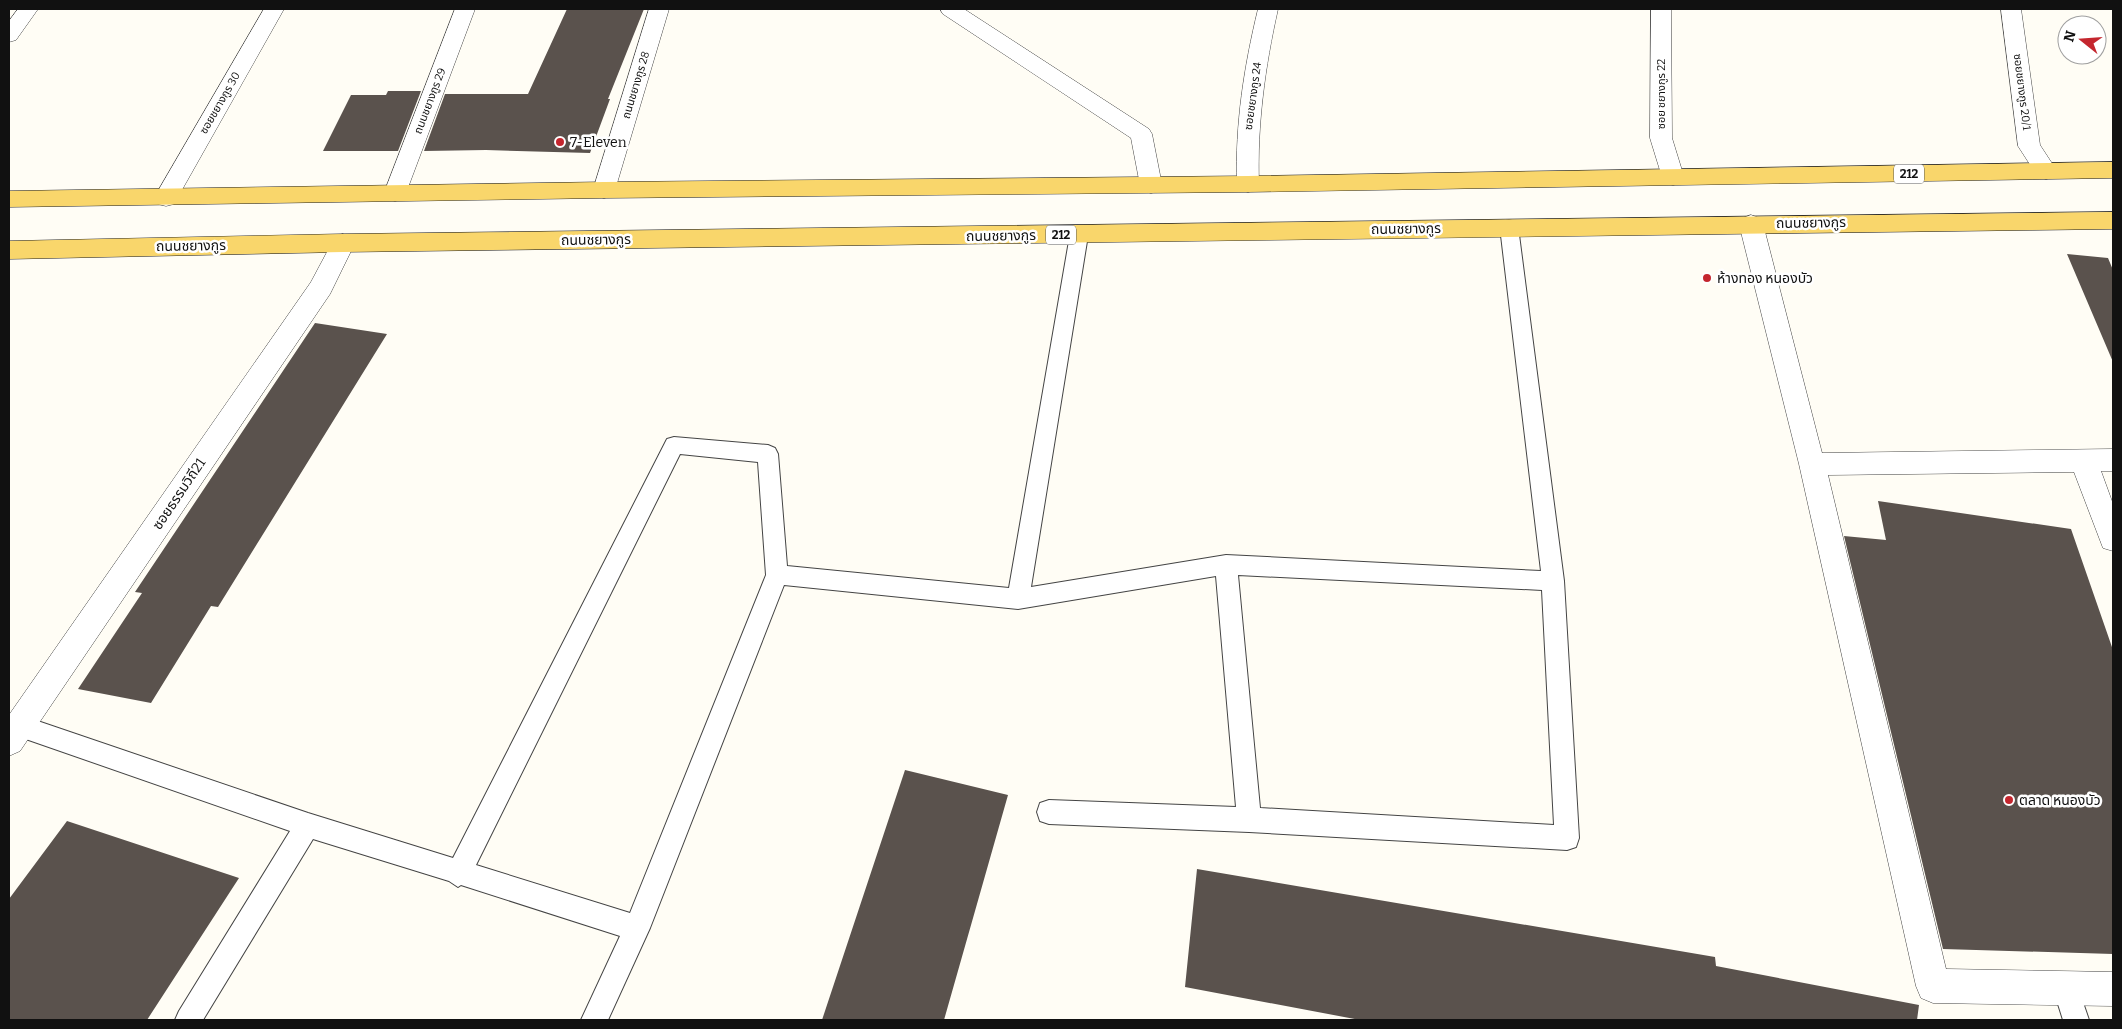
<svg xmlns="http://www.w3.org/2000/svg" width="2122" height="1029" viewBox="0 0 2122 1029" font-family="Bitter,'Noto Sans Thai',serif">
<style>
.building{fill:#5a524d}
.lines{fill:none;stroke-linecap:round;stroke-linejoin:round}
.service-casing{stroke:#444;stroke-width:2}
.minor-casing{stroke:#444;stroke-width:1}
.tertiary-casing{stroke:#444;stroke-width:1}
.primary-casing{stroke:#222;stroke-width:1}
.service{fill:#fff;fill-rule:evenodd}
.minor{fill:#fff;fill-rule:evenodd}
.tertiary{fill:#fff;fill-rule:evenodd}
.primary{fill:#f9d66b;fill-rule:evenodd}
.poi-dot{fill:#c4262e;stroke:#fff;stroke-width:2}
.labels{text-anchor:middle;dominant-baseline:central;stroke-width:5;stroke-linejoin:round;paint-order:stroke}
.far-street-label{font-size:11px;fill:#111;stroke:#fff}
.shield{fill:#fff;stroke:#585858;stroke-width:1}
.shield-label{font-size:12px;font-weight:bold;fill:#111}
.poi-label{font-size:14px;fill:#111;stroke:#fff;text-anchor:start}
.street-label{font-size:14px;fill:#111;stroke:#fff}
</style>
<rect width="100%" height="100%" fill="#fffdf5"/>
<!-- building -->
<path class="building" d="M 567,9 L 644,9 L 608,99 L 610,99 L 590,153 L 486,150 L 424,151 L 445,94 L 528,94 Z
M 388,91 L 421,91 L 398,151 L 323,151 L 351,95 L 386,95 Z
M 2067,254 L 2108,258 L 2113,270 L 2113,362 Z
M 315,323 L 387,334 L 218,607 L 211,606 L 151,703 L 78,689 L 142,593 L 135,592 Z
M 1878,501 L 2071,529 L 2113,650 L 2113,954 L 1943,949 L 1844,536 L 1886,540 Z
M 905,770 L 1008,795 L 944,1020 L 822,1020 Z
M 67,821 L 239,878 L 147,1020 L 9,1020 L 9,899 Z
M 1197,869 L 1715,957 L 1716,966 L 1919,1005 L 1917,1020 L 1360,1020 L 1185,987 Z"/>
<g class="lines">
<defs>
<path id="service" d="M 1509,220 L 1515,222 L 1518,227 L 1564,581 L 1579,838 L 1576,847 L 1567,850 L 1249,832 L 1049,824 L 1040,821 L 1037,812 L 1040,803 L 1049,800 L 1236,807 L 1216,576 L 1018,609 L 784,585 L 650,928 L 608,1020 L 581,1020 L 620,936 L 461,885 L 458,887 L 449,881 L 313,839 L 203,1020 L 175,1020 L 179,1011 L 290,831 L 20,737 L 12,734 L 9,727 L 12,718 L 20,715 L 308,813 L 453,858 L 667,439 L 674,437 L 768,445 L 775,448 L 778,454 L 787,566 L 1009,588 L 1070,235 L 1073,230 L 1079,228 L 1085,230 L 1088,235 L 1031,587 L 1226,555 L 1541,571 L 1500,227 L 1503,222 ZM 680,454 L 758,462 L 766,575 L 630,913 L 476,865 ZM 1238,575 L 1542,590 L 1554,825 L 1260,808 Z
M 2066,975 L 2075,979 L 2089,1020 L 2063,1020 L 2053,988 L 2057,979 Z"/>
<path id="minor" d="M 18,9 L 38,9 L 16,40 L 9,42 L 9,21 Z
M 264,9 L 284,9 L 174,204 L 166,206 L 158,204 L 154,198 Z
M 455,9 L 475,9 L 406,193 L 403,199 L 395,201 L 387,199 L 384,193 Z
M 649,9 L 669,9 L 615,190 L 612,196 L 604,198 L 596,196 L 593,190 Z
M 940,9 L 964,9 L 1149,129 L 1152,134 L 1162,185 L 1159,191 L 1151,193 L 1143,191 L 1140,185 L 1131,138 L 943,14 Z
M 1258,9 L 1278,9 C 1265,67 1257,125 1259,184 L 1256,190 L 1248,192 L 1240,190 L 1237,184 C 1235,124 1244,67 1258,9 Z
M 1651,9 L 1671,9 L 1672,138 L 1684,177 L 1681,183 L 1673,185 L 1665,183 L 1662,177 L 1650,138 Z
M 2001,9 L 2021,9 L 2040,145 L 2057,171 L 2054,177 L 2046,179 L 2038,177 L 2018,146 Z
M 1751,215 L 1759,218 L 1763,224 L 1822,453 L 2113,449 L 2113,471 L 2101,471 L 2113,504 L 2113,551 L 2103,548 L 2074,472 L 1828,475 L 1946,969 L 2113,972 L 2113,1006 L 1933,1003 L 1921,998 L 1916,986 L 1799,464 L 1739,224 L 1743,218 Z"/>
<path id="tertiary" d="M 343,234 L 351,237 L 355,243 L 330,294 L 20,751 L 9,756 L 9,715 L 311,282 L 335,237 Z"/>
<path id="primary" d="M 2113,162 L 2113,178 L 1248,192 L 604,198 L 9,207 L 9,191 L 604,182 L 1248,176 Z
M 2113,212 L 2113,229 L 343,252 L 9,259 L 9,241 L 343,234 Z"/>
</defs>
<!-- service casing -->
<use href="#service" class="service-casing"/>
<!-- minor casing -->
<use href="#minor" class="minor-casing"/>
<!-- tertiary casing -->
<use href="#tertiary" class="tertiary-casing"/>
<!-- primary casing -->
<use href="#primary" class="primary-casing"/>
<!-- service -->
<use href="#service" class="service"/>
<!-- minor -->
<use href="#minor" class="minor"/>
<!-- tertiary -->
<use href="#tertiary" class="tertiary"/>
<!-- primary -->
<use href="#primary" class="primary"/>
</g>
<!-- markers -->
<g class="poi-dot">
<circle cx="560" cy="142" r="5"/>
<circle cx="1707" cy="278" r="5"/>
<circle cx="2009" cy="800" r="5"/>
</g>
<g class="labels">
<!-- far-street labels -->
<g class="far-street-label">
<text transform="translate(636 85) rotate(-73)">ถนนชยางกูร 28</text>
<text transform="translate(2022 92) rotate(83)">ซอยชยางกูร 20/1</text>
<text transform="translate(1661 94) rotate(-90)">ซอย ชยางกูร 22</text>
<text transform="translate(1253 96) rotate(-82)">ซอยชยางกูร 24</text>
<text transform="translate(430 101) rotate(-69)">ถนนชยางกูร 29</text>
<text transform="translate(220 103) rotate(-60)">ซอยชยางกูร 30</text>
</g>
<!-- shield labels -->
<g class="shield">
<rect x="1894" y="164.5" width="30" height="19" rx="4"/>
<rect x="1046" y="225.5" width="30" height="19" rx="4"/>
</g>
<g class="shield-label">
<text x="1909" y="174">212</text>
<text x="1061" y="235">212</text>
</g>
<!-- poi labels -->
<g class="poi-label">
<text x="570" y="142">7-Eleven</text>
<text x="1717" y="278">ห้างทอง หนองบัว</text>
<text x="2019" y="800">ตลาด หนองบัว</text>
</g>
<!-- street labels -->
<g class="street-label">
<text transform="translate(1811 223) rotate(-1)">ถนนชยางกูร</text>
<text transform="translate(1406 229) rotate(-1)">ถนนชยางกูร</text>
<text transform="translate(1001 236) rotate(-1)">ถนนชยางกูร</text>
<text transform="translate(596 240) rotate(-1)">ถนนชยางกูร</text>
<text transform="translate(191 246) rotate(-1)">ถนนชยางกูร</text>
<text transform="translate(179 494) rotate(-56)">ซอยธรรมวิถี21</text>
</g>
</g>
<!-- border -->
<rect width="2122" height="1029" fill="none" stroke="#111111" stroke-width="20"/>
<!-- north arrow -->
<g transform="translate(2082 40) rotate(287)"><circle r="24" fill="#ffffff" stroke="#a0a0a0"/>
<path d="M0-4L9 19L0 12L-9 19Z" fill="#c4262e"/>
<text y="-8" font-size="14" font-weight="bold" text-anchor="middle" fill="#111111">N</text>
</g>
</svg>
